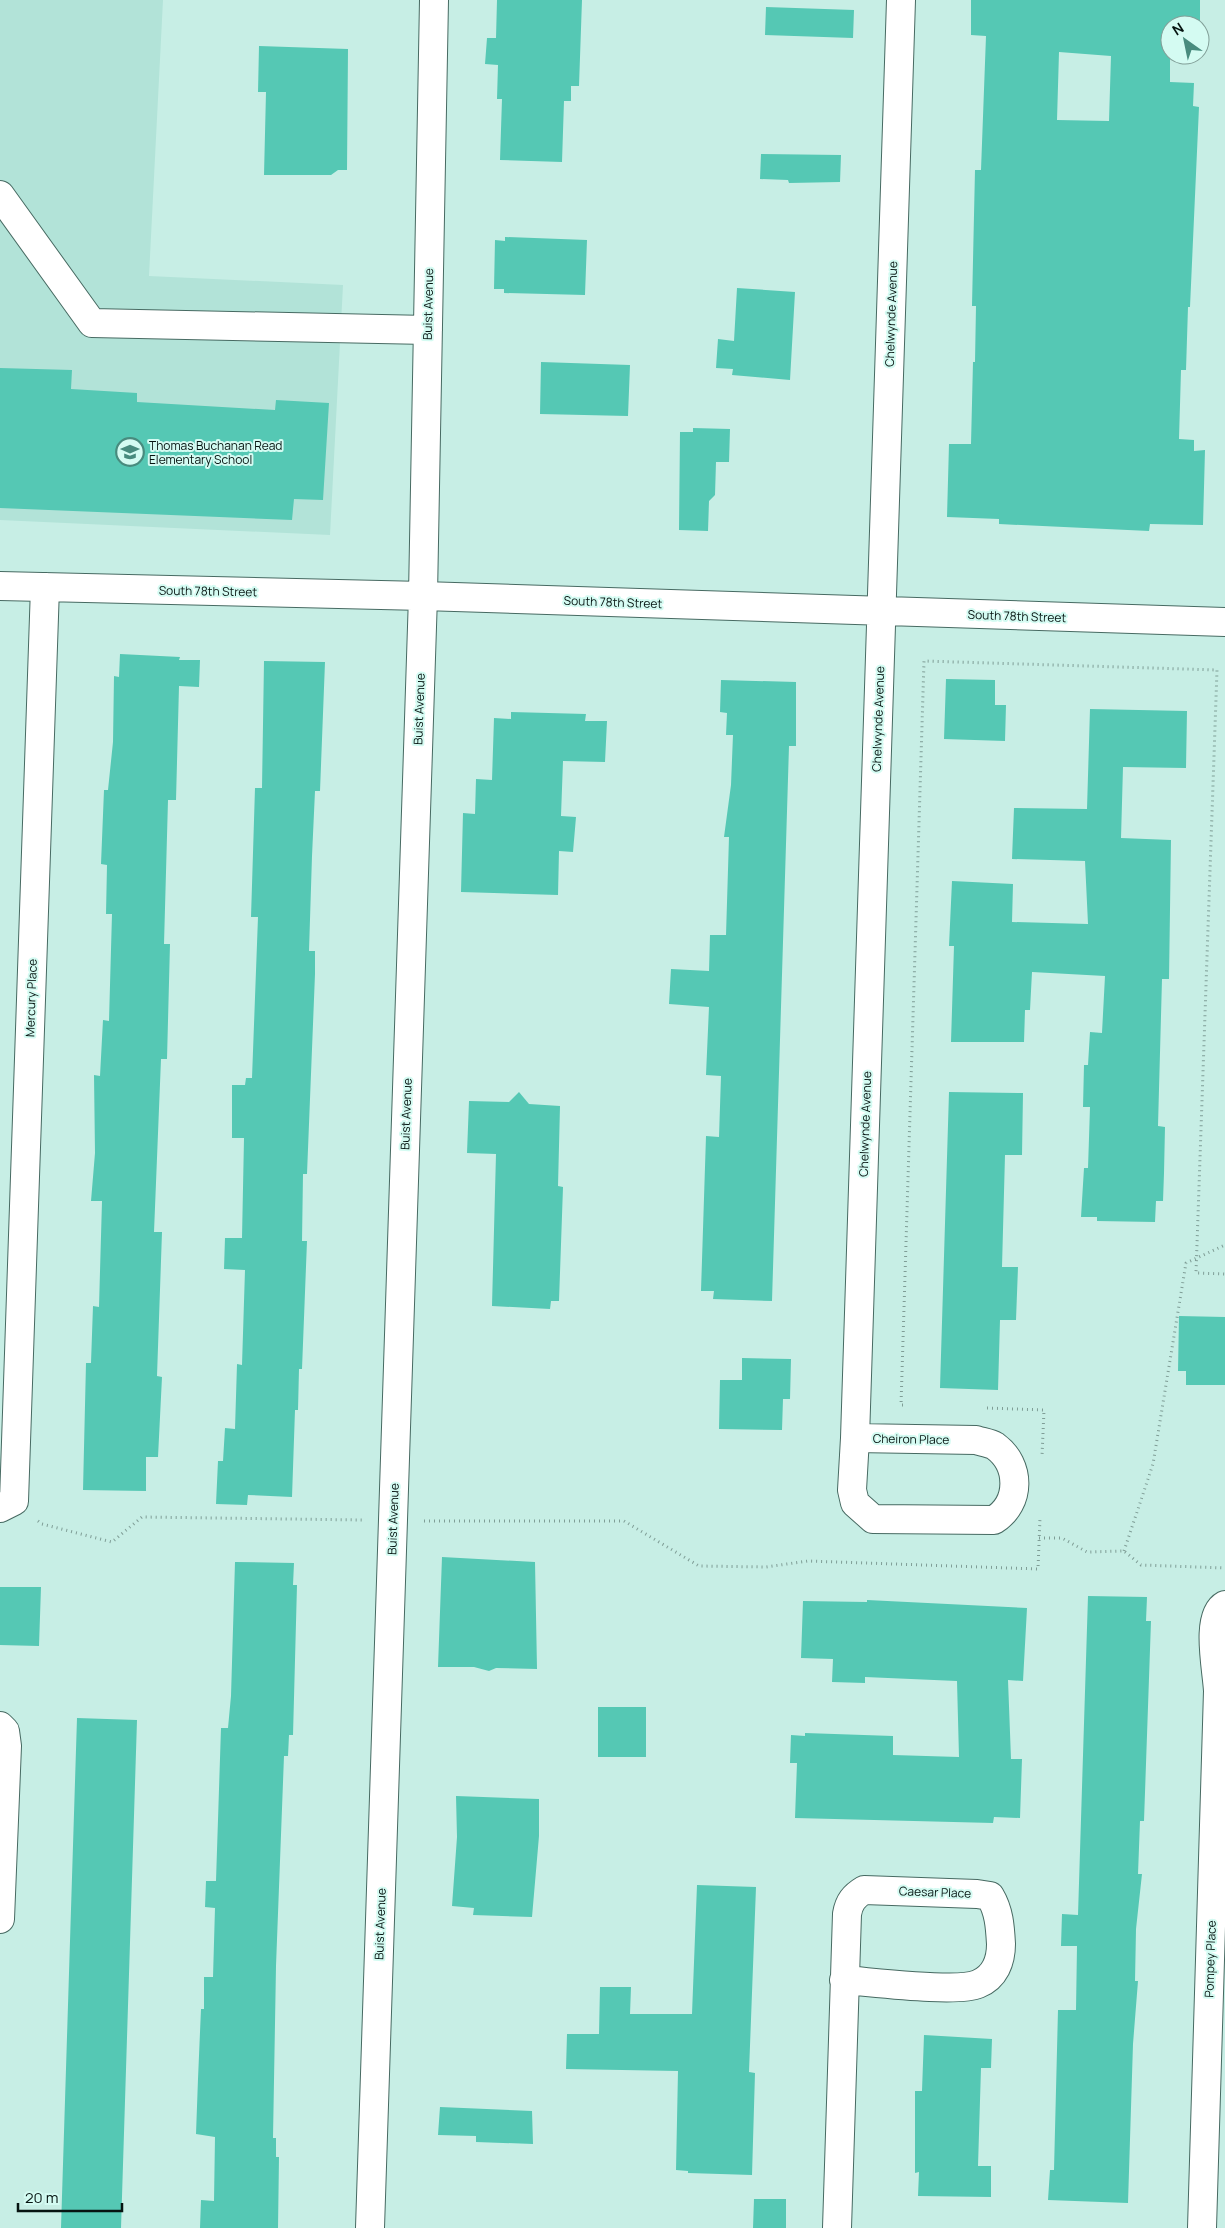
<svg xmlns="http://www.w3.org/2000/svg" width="1225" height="2228" viewBox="0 0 1225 2228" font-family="Manrope,sans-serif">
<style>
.built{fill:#b2e3d8}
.building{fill:#55c8b4;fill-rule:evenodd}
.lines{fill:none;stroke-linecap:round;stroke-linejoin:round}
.minor-casing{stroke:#476a62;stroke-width:30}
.path{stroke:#7f9d96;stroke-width:3;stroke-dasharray:1 4;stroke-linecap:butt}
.minor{stroke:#fff;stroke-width:28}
.labels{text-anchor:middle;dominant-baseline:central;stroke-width:4;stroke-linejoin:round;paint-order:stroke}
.street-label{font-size:12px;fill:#061411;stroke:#d4fbf2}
.poi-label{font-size:12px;fill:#061411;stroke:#d4fbf2;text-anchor:start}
</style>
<rect width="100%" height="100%" fill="#c7eee5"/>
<!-- built -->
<path class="built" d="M 0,0 L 163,0 L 149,276 L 343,285 L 330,535 L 0,520 Z"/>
<!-- building -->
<path class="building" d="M 497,0 L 582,0 L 579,86 L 571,86 L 571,101 L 564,101 L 562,162 L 500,160 L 502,99 L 497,99 L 498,65 L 485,64 L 487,38 L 496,38 Z
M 971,0 L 1200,0 L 1200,25 L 1170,25 L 1170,82 L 1194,83 L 1193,106 L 1199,107 L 1190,307 L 1188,307 L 1186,370 L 1181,370 L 1179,439 L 1194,440 L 1194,451 L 1205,450 L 1203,525 L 1150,524 L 1149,531 L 999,524 L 999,519 L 947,517 L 949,444 L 971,444 L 973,362 L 975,362 L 976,306 L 972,306 L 975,170 L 981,170 L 986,36 L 971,35 ZM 1059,52 L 1111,56 L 1109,121 L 1057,120 Z
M 766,7 L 854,10 L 853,38 L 765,35 Z
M 259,46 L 348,49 L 347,170 L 338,170 L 331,175 L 264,175 L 266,92 L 258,92 Z
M 761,154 L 841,155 L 840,182 L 789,183 L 788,180 L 760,179 Z
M 505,237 L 587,240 L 585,295 L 504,293 L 504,289 L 494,289 L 495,240 L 505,241 Z
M 737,288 L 795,292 L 790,380 L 732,375 L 733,369 L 716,368 L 718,339 L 734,341 Z
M 541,362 L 630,365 L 628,416 L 540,414 Z
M 0,368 L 72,370 L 71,389 L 137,393 L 137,402 L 275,410 L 276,400 L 329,403 L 323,500 L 294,499 L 292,520 L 0,508 Z
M 693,428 L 730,429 L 729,462 L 716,462 L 715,495 L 709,501 L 708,531 L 679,530 L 680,432 L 693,432 Z
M 120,654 L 180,657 L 179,660 L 200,660 L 199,687 L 179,686 L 176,800 L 168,800 L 164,944 L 170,944 L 167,1059 L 161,1059 L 154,1232 L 162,1232 L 157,1376 L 162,1377 L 158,1457 L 146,1457 L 146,1491 L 83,1490 L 86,1363 L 91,1363 L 93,1306 L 99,1307 L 102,1201 L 91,1201 L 95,1153 L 94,1075 L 100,1076 L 103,1020 L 109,1021 L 112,914 L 106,914 L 107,865 L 101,864 L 104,790 L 108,790 L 113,742 L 114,676 L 119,677 Z
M 264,661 L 325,662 L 320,791 L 315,791 L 312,856 L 309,951 L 315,951 L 315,974 L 307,1174 L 303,1174 L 302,1241 L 307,1241 L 302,1369 L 299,1369 L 298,1410 L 295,1410 L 292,1497 L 248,1495 L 247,1505 L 216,1504 L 218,1461 L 223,1461 L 225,1428 L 235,1429 L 237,1364 L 242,1365 L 245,1270 L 224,1269 L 225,1238 L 242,1238 L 244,1138 L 232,1138 L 232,1085 L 245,1085 L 246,1078 L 252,1078 L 258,917 L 251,917 L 252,885 L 255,788 L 262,788 Z
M 946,679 L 995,680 L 995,705 L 1006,705 L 1005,741 L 944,739 Z
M 721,680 L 796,682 L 796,746 L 789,746 L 772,1301 L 713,1299 L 714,1291 L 701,1291 L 706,1136 L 719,1137 L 721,1076 L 706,1075 L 709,1007 L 669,1004 L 671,969 L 709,971 L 710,935 L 726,935 L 729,837 L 724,837 L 731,785 L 733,735 L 726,735 L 727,713 L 720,712 Z
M 1090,709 L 1187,711 L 1186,768 L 1123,767 L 1121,838 L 1171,840 L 1169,979 L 1162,979 L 1158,1126 L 1165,1127 L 1164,1173 L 1163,1201 L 1156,1201 L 1155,1222 L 1097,1221 L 1097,1217 L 1081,1217 L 1084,1168 L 1088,1168 L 1089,1138 L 1090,1107 L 1083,1107 L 1084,1065 L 1088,1065 L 1090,1032 L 1102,1033 L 1105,976 L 1032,972 L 1030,1010 L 1025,1010 L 1024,1042 L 951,1042 L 954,946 L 949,946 L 952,881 L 1013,884 L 1012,922 L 1088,924 L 1085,861 L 1012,859 L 1014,808 L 1087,809 Z
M 511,712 L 586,714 L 585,721 L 607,721 L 605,762 L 563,761 L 561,816 L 576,817 L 573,852 L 559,851 L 558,895 L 461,892 L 463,813 L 475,814 L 476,779 L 492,780 L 494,718 L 511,719 Z
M 519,1092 L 529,1104 L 560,1106 L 558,1186 L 563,1187 L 559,1301 L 551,1301 L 550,1309 L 492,1306 L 496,1154 L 467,1153 L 469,1101 L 509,1102 Z
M 949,1092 L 1023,1093 L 1022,1155 L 1005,1155 L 1002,1267 L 1018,1267 L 1016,1320 L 1000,1320 L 998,1390 L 940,1388 Z
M 1179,1316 L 1225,1317 L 1225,1385 L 1186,1385 L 1186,1371 L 1178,1371 Z
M 742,1358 L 791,1359 L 790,1399 L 783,1399 L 782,1430 L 719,1429 L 720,1380 L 742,1380 Z
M 442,1557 L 535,1562 L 537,1669 L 496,1668 L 489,1671 L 474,1667 L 438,1667 Z
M 235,1562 L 294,1563 L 293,1585 L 297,1585 L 293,1735 L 289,1735 L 288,1756 L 284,1756 L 276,1966 L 273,2138 L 276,2138 L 276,2157 L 279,2157 L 278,2228 L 200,2228 L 201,2200 L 214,2201 L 215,2137 L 196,2134 L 198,2079 L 201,2009 L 204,2009 L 204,1977 L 213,1977 L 215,1908 L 205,1907 L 206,1881 L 216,1881 L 221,1728 L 228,1728 L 231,1696 Z
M 0,1587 L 41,1587 L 39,1646 L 0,1645 Z
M 1088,1596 L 1147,1597 L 1146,1621 L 1151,1621 L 1144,1821 L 1140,1821 L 1138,1874 L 1142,1874 L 1136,1929 L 1135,1981 L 1138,1981 L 1133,2044 L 1128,2203 L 1048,2200 L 1050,2170 L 1054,2170 L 1058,2010 L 1076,2010 L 1077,1946 L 1061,1946 L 1062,1914 L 1078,1915 Z
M 867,1600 L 1027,1608 L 1023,1681 L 1008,1680 L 1011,1759 L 1022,1759 L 1020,1818 L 994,1817 L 993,1823 L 795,1818 L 797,1763 L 790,1763 L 791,1735 L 805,1736 L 805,1733 L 893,1736 L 893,1755 L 959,1757 L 957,1681 L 865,1677 L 865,1683 L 832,1682 L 833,1659 L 801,1658 L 803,1601 L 867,1602 Z
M 598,1707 L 646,1707 L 646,1757 L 598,1757 Z
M 77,1718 L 137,1720 L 121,2228 L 61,2228 Z
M 456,1796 L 539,1799 L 539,1836 L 532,1917 L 473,1915 L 474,1908 L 452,1906 L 457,1837 Z
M 697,1885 L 756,1887 L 749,2072 L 755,2073 L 752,2175 L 688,2173 L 688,2171 L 676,2170 L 678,2071 L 566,2069 L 567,2034 L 599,2034 L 600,1987 L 631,1987 L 630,2014 L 692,2014 Z
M 924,2035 L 992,2039 L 991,2068 L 981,2068 L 978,2166 L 991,2166 L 991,2197 L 918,2196 L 919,2172 L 915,2173 L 915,2091 L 922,2091 Z
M 440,2107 L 532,2111 L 533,2144 L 476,2142 L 476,2136 L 438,2135 Z
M 754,2199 L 786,2199 L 786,2228 L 753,2228 Z"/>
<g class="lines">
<defs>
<path id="minor" d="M 0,195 L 92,323 L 428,330
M 0,586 L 423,596 L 1225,622
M 855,1438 L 901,0
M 855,1438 L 976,1440 C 982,1442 990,1443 995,1446 C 1021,1465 1021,1503 994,1520 L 873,1519 L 855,1503 L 852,1490 Z
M 0,1508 L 14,1501 L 45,587
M 0,1726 L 5,1731 L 7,1746 L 0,1919
M 370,2228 L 423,596 L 434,0
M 837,2228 L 847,1914 C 849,1902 854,1896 864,1890 L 977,1894 L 990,1896 C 999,1911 1000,1926 1001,1944 C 1001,1961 995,1977 978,1984 C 957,1993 872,1982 844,1980
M 1202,2228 L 1218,1691 C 1217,1670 1205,1616 1225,1605"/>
</defs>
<!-- minor casing -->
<use href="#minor" class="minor-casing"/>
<!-- path -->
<path class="path" d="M 903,1405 L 901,1405 L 924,661 L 1217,670 L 1196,1273 L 1225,1274
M 987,1408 L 1044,1410 L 1042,1456
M 38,1521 L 42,1524 L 112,1542 L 142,1517 L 362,1520
M 424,1521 L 624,1521 L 699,1566 L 766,1567 L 808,1561 L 1038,1569 L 1040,1518
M 1039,1538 L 1062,1538 L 1087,1552 L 1124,1551 L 1141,1565 L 1225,1568
M 1124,1551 L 1153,1464 L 1186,1263 L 1225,1245"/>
<!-- minor -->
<use href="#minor" class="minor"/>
</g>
<!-- icons -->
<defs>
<symbol id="school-ring" viewBox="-11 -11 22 22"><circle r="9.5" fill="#d4fbf2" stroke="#488b7e" stroke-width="1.5"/><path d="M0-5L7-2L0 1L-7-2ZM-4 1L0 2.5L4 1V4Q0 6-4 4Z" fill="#488b7e"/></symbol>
</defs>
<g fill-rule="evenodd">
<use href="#school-ring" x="114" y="436" width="32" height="32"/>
</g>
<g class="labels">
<!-- street labels -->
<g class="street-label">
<text transform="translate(428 304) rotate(-89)">Buist Avenue</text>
<text transform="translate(891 314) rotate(-88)">Chelwynde Avenue</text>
<text transform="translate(208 591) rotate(1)">South 78th Street</text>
<text transform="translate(613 602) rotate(2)">South 78th Street</text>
<text transform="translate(1017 616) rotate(2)">South 78th Street</text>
<text transform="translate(419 709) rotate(-88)">Buist Avenue</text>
<text transform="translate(878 719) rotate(-88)">Chelwynde Avenue</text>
<text transform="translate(31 998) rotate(-88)">Mercury Place</text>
<text transform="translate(406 1114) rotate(-88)">Buist Avenue</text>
<text transform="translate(865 1124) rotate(-88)">Chelwynde Avenue</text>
<text transform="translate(911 1439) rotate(1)">Cheiron Place</text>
<text transform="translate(393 1519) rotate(-88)">Buist Avenue</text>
<text transform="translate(935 1892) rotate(2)">Caesar Place</text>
<text transform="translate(380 1924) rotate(-88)">Buist Avenue</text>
<text transform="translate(1210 1959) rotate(-88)">Pompey Place</text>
</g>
<!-- poi labels -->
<g class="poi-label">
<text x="149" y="445">Thomas Buchanan Read<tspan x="149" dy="14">Elementary School</tspan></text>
</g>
</g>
<!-- north arrow -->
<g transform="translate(1185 40) rotate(327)"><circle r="24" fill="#d4fbf2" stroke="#829f98"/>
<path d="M0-4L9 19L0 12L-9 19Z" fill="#488b7e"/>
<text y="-8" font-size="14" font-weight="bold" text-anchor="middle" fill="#061411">N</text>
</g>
<!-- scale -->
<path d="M18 2203v8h104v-8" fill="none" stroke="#061411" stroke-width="2.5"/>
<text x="25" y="2203" font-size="15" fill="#061411" stroke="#d4fbf2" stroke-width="4" paint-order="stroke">20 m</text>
</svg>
